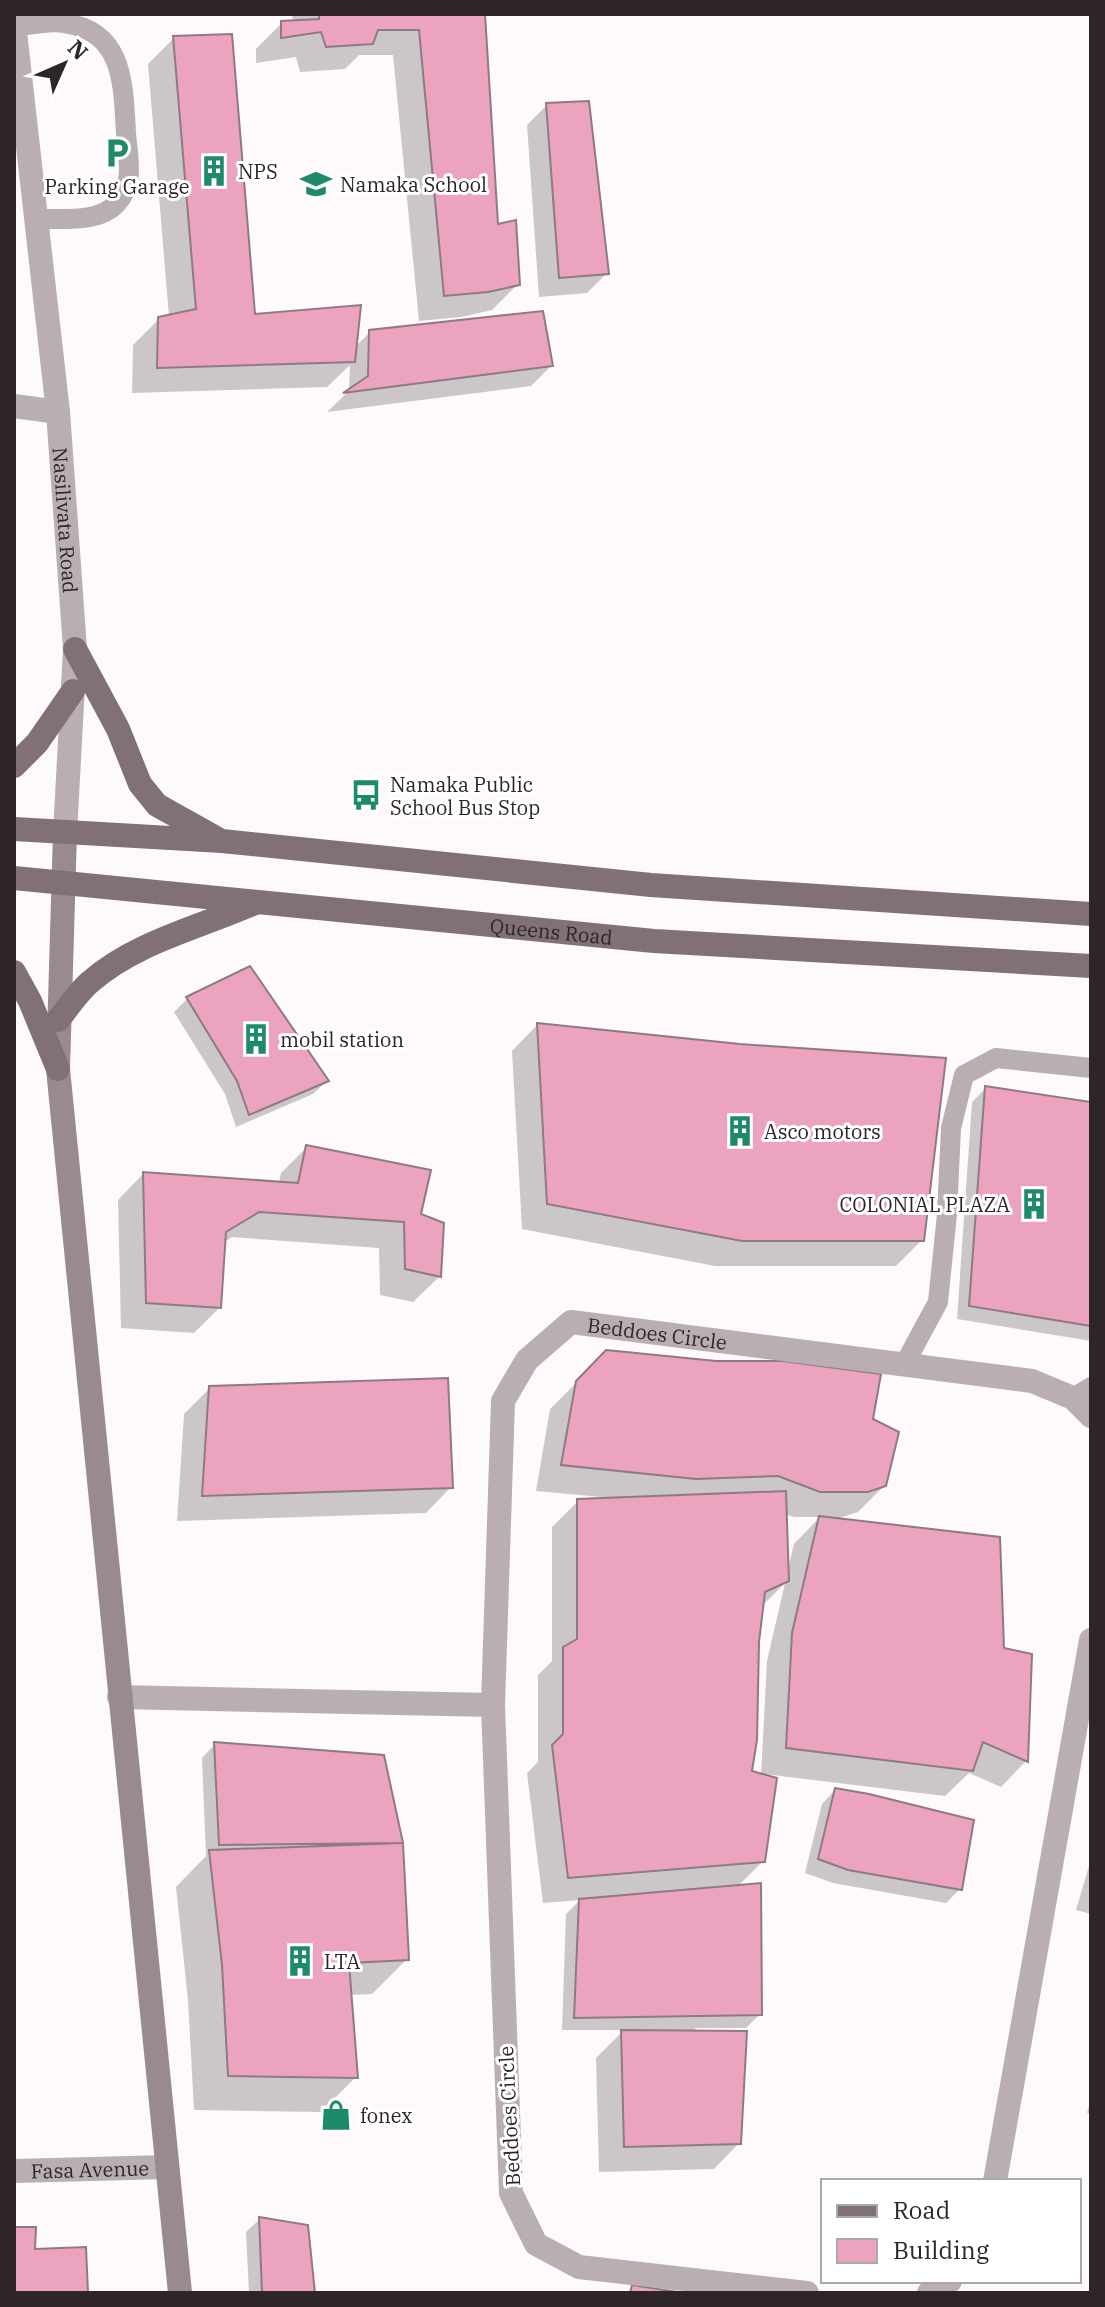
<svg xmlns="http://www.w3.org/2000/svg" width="1105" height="2307" viewBox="0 0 1105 2307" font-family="'IBM Plex Serif',serif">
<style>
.shadow{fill:#0003;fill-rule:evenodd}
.building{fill:#eba3bf;stroke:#8f7a82;stroke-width:2}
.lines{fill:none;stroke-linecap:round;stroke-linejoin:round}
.service{stroke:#b9afb2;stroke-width:20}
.minor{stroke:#b9afb2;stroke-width:24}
.secondary{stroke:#988a90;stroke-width:24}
.primary{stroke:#817177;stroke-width:24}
.labels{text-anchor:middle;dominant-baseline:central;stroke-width:6;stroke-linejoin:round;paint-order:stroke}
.poi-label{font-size:20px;fill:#2d2528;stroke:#fff;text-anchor:start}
.street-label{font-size:20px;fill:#2d2528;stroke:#fff}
</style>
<rect width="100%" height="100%" fill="#fef9fb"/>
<!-- shadow -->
<path class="shadow" d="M 292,14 L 482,14 L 496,226 L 518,284 L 492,310 L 461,317 L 419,321 L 393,55 L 359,55 L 345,69 L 300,72 L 296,57 L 256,63 L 256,49 L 282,23 L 293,22 Z
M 174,38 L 253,316 L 355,347 L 370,332 L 551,366 L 531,386 L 327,412 L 349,391 L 350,365 L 327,387 L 132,393 L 133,345 L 159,319 L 169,317 L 148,64 Z
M 547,105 L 607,273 L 587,293 L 539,297 L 527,125 Z
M 187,999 L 327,1081 L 313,1094 L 236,1127 L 225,1094 L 174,1012 Z
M 537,1025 L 922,1240 L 896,1266 L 715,1266 L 522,1229 L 512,1051 Z
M 986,1088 L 1091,1104 L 1091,1341 L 957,1319 L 972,1102 Z
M 307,1147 L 419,1215 L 439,1277 L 413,1302 L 380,1295 L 379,1248 L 232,1237 L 223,1243 L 220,1307 L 194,1333 L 121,1328 L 118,1200 L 143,1174 L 279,1183 L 281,1173 Z
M 607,1352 L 871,1420 L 885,1485 L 858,1512 L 833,1520 L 1002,1650 L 1026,1761 L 1001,1787 L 969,1773 L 945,1796 L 764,1774 L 763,1861 L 737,1887 L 760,2014 L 746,2028 L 695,2028 L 739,2143 L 714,2169 L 599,2172 L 596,2058 L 624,2030 L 562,2030 L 566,1914 L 580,1900 L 543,1903 L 527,1773 L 538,1762 L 538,1675 L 552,1661 L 552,1527 L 578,1501 L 601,1500 L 601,1497 L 536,1491 L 550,1409 ZM 785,1514 L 794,1517 L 820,1517 L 794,1544 L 788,1569 ZM 785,1583 L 767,1661 L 761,1775 L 750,1772 L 762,1606 Z
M 210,1388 L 451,1487 L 426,1513 L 177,1521 L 184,1414 Z
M 215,1744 L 382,1757 L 401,1844 L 407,1959 L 372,1994 L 349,1995 L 356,2077 L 321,2112 L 194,2110 L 188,2000 L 176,1887 L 206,1856 L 202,1758 Z
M 835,1790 L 960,1889 L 946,1903 L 833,1883 L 805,1873 L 822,1804 Z
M 1091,1859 L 1091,1914 L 1076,1910 Z
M 1091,2098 L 1091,2114 L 1087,2113 Z
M 260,2219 L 313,2293 L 249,2293 L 246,2232 Z"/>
<!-- building -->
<path class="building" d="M 319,14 L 485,14 L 498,224 L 516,220 L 520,285 L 488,292 L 444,296 L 419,30 L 378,30 L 373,44 L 326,47 L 321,32 L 281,38 L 281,21 L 319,19 Z
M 232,34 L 255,314 L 361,305 L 355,362 L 157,368 L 158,317 L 196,309 L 173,36 Z
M 589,101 L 609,274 L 559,278 L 546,103 Z
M 543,311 L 553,366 L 343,393 L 368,376 L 369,330 Z
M 250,966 L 329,1081 L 249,1115 L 237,1081 L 186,997 Z
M 537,1023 L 740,1044 L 946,1058 L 924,1241 L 742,1241 L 547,1204 Z
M 985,1086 L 1091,1102 L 1091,1326 L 969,1306 Z
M 306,1145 L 431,1170 L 421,1214 L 444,1223 L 441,1277 L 405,1269 L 404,1222 L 259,1212 L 226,1232 L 221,1308 L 146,1303 L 143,1172 L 298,1183 Z
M 606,1350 L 716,1361 L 783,1361 L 881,1374 L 873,1419 L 899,1432 L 886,1486 L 868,1492 L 820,1492 L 778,1476 L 696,1479 L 561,1465 L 576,1381 Z
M 448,1378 L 453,1488 L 202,1496 L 209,1386 Z
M 786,1491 L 789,1581 L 765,1592 L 759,1642 L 757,1740 L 752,1771 L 777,1778 L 765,1862 L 568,1878 L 552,1745 L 563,1734 L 563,1647 L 577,1639 L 577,1499 Z
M 819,1516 L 1000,1537 L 1004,1648 L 1032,1654 L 1028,1762 L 983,1742 L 973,1771 L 786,1748 L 792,1633 Z
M 214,1742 L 384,1755 L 403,1843 L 219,1845 Z
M 835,1788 L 869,1794 L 974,1820 L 962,1890 L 848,1870 L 818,1859 Z
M 403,1843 L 409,1960 L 349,1963 L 358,2078 L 228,2076 L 222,1965 L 209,1850 Z
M 761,1883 L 762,2015 L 574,2018 L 579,1899 Z
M 621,2030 L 747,2031 L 741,2144 L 624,2147 Z
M 259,2217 L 308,2225 L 315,2293 L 262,2293 Z
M 14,2227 L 36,2227 L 35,2249 L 86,2247 L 88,2293 L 14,2293 Z
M 632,2285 L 684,2293 L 630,2293 Z"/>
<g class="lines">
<!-- service -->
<path class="service" d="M 15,27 C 31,25 49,20 64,23 C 125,31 123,86 126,133 C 128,158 135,183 117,203 C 99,224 60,218 35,219
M 904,1365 L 938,1302 L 947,1214 L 951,1128 L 964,1075 L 996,1058 L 1091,1068
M 1073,1398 L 1091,1387"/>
<!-- minor -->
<g class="minor">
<path id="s1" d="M 14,23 L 58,412 L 75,649 L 65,833"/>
<path d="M 14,406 L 58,412"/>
<path d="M 119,1697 L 493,1705"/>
<path id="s2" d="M 14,2171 L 167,2167"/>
<path d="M 995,2181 L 1091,1640"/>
<path id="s3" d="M 807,2293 L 579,2267 L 536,2244 L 511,2193 L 493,1705 L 503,1401 L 527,1360 L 571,1322 L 1032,1381 L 1073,1398 L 1091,1416"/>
<path d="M 929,2293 L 950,2281"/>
</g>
<!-- secondary -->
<path class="secondary" d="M 65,833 L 58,1069 L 180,2293"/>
<!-- primary -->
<g class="primary">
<path d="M 75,649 L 118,729 L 140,784 L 157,805 L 216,838"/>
<path d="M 14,766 L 37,743 L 73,691"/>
<path d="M 14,829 L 222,841 L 651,885 L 1091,914"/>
<path id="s4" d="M 14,878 L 654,941 L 1091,966"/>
<path d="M 14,972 L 30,1001 L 58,1069"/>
<path d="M 58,1020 C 68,1008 78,992 90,982 C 137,941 202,927 257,902"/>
</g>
</g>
<!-- icons -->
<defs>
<symbol id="parking-bare" viewBox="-9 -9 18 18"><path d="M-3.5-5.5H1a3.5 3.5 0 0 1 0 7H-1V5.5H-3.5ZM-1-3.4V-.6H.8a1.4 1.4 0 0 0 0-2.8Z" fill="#1d8b6a" stroke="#fff" stroke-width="2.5" paint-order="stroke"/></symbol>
<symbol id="building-bare" viewBox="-9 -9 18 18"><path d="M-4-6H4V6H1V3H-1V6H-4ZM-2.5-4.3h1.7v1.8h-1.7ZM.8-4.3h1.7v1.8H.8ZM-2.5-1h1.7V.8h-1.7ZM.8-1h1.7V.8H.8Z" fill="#1d8b6a" stroke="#fff" stroke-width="2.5" paint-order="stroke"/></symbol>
<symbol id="school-bare" viewBox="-9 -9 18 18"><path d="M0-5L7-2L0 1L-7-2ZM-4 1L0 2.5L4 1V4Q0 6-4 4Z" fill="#1d8b6a" stroke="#fff" stroke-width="2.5" paint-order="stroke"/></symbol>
<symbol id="bus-bare" viewBox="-9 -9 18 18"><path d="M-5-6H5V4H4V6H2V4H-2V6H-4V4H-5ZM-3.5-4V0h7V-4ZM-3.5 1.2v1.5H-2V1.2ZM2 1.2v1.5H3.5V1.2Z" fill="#1d8b6a" stroke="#fff" stroke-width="2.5" paint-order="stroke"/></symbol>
<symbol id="shop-bare" viewBox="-9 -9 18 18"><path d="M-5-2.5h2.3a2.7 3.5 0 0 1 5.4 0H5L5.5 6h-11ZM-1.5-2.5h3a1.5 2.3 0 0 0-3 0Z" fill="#1d8b6a" stroke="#fff" stroke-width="2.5" paint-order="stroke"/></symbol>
</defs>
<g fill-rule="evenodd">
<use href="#parking-bare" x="95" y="131" width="44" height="44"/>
<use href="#building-bare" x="192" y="149" width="44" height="44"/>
<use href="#school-bare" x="294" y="162" width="44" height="44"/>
<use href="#bus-bare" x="344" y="773" width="44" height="44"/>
<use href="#building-bare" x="234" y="1017" width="44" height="44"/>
<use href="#building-bare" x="718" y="1109" width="44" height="44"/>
<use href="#building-bare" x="1012" y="1182" width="44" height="44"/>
<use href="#building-bare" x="278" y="1939" width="44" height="44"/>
<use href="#shop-bare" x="314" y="2093" width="44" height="44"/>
</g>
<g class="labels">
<!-- poi labels -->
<g class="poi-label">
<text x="238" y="171">NPS</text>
<text x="340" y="184">Namaka School</text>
<text x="117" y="186" text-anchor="middle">Parking Garage</text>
<text x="390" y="784">Namaka Public<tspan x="390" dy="23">School Bus Stop</tspan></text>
<text x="280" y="1039">mobil station</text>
<text x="764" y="1131">Asco motors</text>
<text x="1010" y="1204" text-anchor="end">COLONIAL PLAZA</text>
<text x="324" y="1961">LTA</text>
<text x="360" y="2115">fonex</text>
</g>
<!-- street labels -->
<g class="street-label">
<text stroke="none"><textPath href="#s1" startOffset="500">Nasilivata Road</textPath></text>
<text stroke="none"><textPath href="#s4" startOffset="540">Queens Road</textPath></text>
<text stroke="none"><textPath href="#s3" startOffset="1320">Beddoes Circle</textPath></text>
<text transform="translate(509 2116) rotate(-93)">Beddoes Circle</text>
<text stroke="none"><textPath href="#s2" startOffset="76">Fasa Avenue</textPath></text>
</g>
</g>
<!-- border -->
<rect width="1105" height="2307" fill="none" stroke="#2d2528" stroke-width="32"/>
<!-- legend -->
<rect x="821" y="2179" width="260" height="104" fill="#ffffff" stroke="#aba8a9" stroke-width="2"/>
<rect x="837" y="2205" width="40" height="12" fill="#817177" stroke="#aba8a9" stroke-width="2"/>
<text x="893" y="2219" font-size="24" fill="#2d2528">Road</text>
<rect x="837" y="2239" width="40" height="24" fill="#eba3bf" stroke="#aba8a9" stroke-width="2"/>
<text x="893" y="2259" font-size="24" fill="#2d2528">Building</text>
<!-- north arrow -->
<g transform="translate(64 64) rotate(45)" stroke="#ffffff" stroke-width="6" paint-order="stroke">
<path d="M0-6L14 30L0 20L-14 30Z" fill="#2d2528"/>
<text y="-12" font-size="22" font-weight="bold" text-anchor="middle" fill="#2d2528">N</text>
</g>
</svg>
